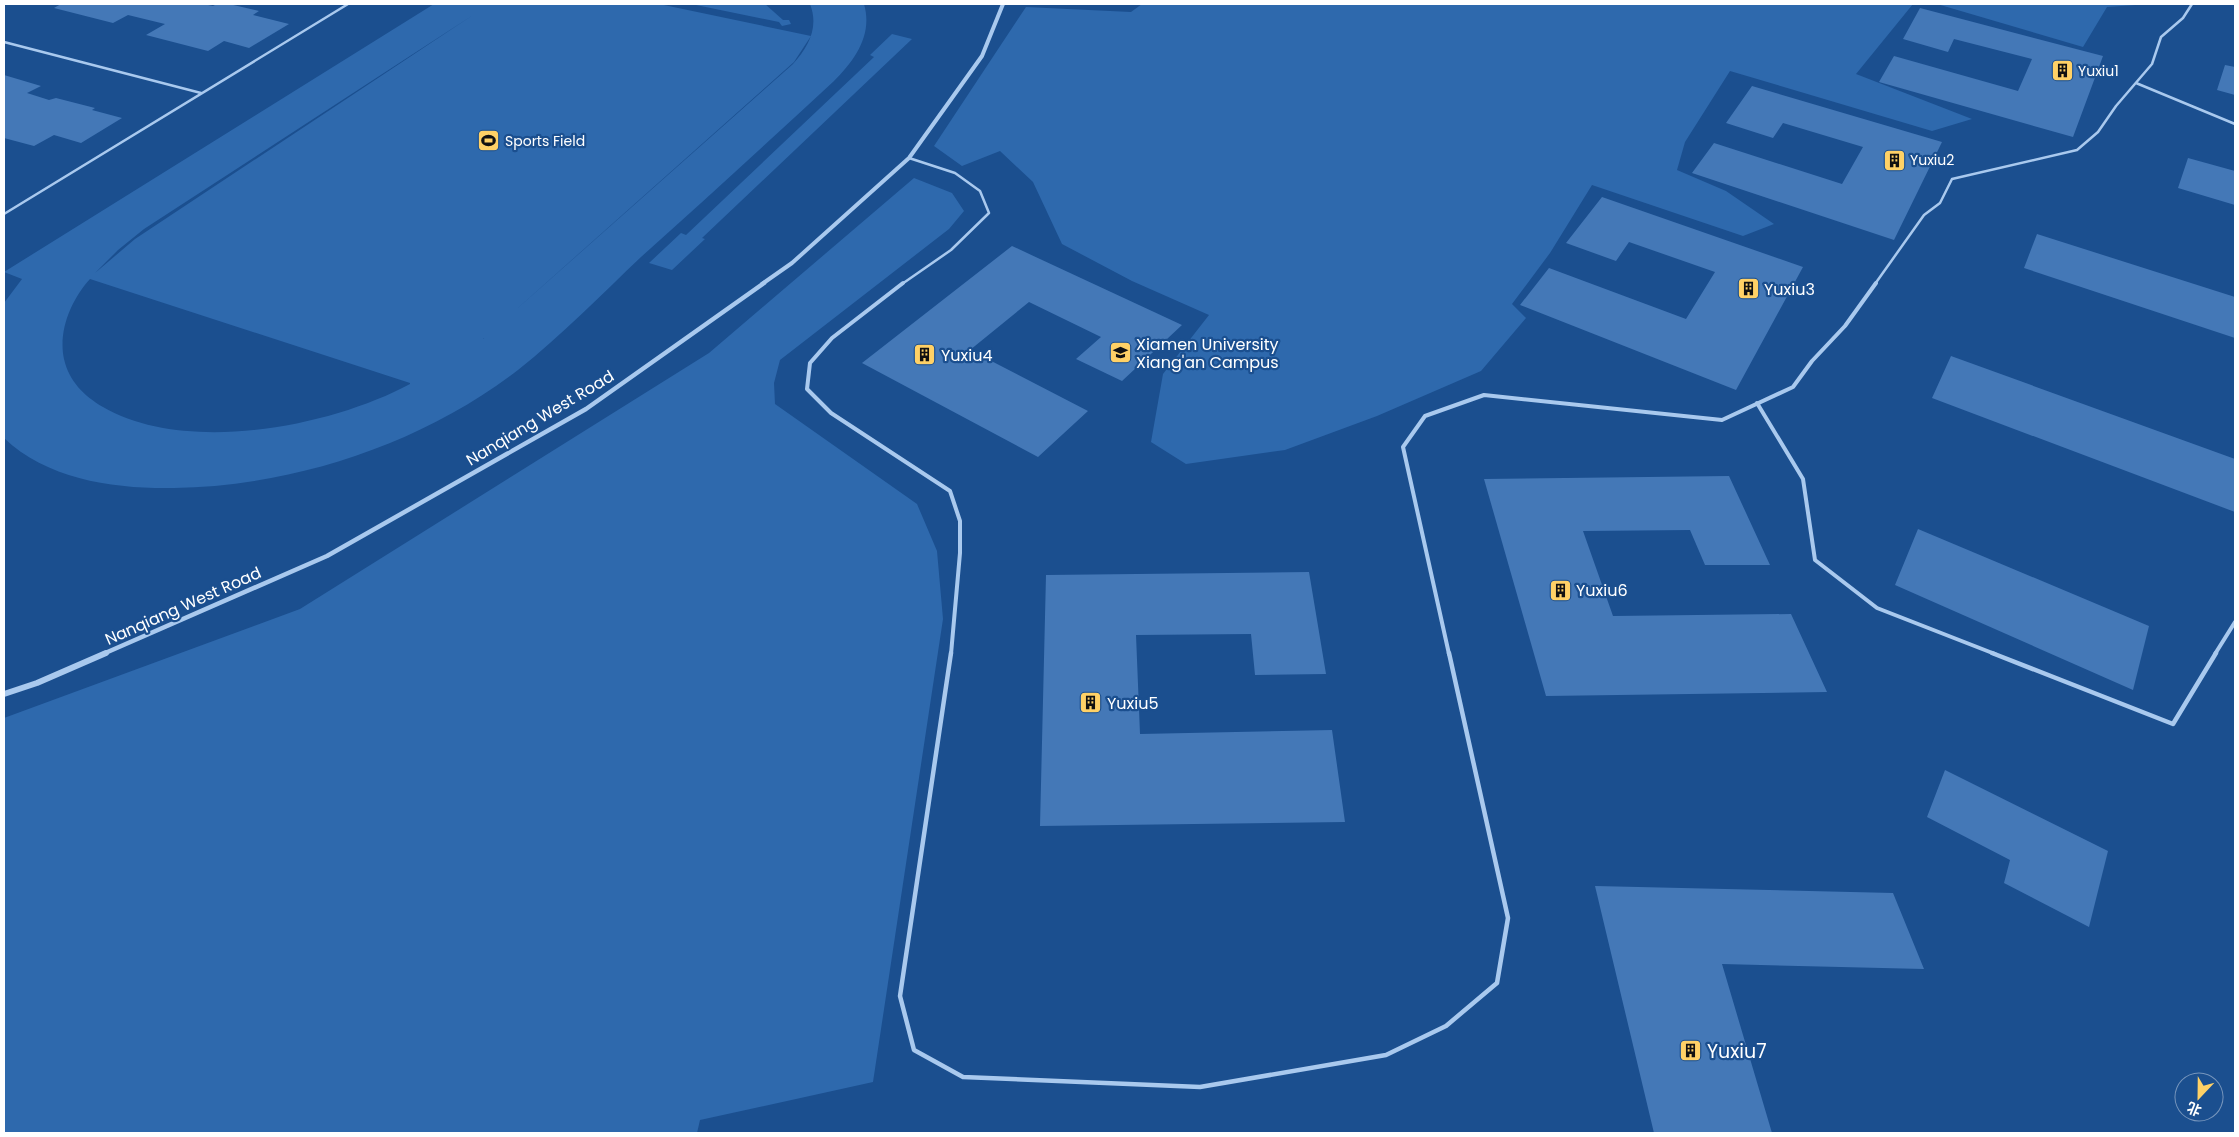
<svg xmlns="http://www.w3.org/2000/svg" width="2239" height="1137" viewBox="0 0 2239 1137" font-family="Poppins,'Noto Sans SC',sans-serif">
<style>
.green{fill:#2e69ad;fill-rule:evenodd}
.building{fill:#4478b7}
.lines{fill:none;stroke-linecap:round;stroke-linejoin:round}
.service-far2{stroke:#a9c9ee;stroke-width:2.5}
.service-far1{stroke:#a9c9ee;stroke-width:4}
.service{stroke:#a9c9ee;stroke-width:4.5}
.minor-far2{stroke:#a9c9ee;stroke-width:4}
.minor-far1{stroke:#a9c9ee;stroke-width:4.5}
.minor{stroke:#a9c9ee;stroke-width:6}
.labels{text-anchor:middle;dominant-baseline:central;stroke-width:4.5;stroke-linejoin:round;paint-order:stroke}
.far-poi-label{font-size:14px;fill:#fff;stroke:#1b4f8f;text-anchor:start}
.poi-label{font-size:16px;fill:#fff;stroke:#1b4f8f;text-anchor:start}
.street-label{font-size:16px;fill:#fff;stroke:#1b4f8f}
.near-poi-label{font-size:19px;fill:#fff;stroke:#1b4f8f;text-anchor:start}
</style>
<rect width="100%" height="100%" fill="#1b4f8f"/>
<!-- green -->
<path class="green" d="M 434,4 L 659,4 L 811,36 L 794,62 L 483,339 L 793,64 C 809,46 819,27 810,4 L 864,4 C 873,35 855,60 834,81 C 770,140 706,199 641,257 C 601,295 561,336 518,370 C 422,444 295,486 174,488 C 115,489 48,480 4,438 L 4,303 L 22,279 L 4,272 ZM 473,15 L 135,239 L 95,273 L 118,250 L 144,229 ZM 90,279 L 410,383 L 410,384 C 330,427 186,455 103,407 C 84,396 69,381 64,359 C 58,331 71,300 90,279 Z
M 765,4 L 783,20 L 789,20 L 791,24 L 782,26 L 779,22 L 696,5 Z
M 1142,4 L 1913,4 L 1856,74 L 1972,119 L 1932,131 L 1730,71 L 1685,142 L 1677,170 L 1726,191 L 1774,224 L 1743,236 L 1592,185 L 1550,253 L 1512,304 L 1526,318 L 1481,371 L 1377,416 L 1285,450 L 1186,464 L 1151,442 L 1163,374 L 1209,315 L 1132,281 L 1062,244 L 1033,182 L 1000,151 L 962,166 L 934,146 L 1026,7 L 1131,12 Z
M 1937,4 L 2150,4 L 2107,7 L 2083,47 Z
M 892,34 L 912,39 L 702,238 L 705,239 L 672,270 L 649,263 L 681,233 L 686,235 L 874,57 L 870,55 Z
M 914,178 L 952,193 L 964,211 L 949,229 L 780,360 L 774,383 L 775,404 L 917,504 L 937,551 L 943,619 L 873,1082 L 700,1120 L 697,1133 L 4,1133 L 4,718 L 300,609 L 709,353 Z"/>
<!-- building -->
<path class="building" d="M 61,4 L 203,4 L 213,6 L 217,4 L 229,4 L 259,11 L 253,15 L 289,24 L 249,48 L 224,41 L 208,51 L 146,35 L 165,24 L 128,15 L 113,23 L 54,8 Z
M 1920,8 L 2103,56 L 2073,137 L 1879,82 L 1894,56 L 2018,91 L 2032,59 L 1954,39 L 1948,52 L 1903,39 Z
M 2225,65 L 2235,67 L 2235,95 L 2217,90 Z
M 4,75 L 41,86 L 27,93 L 49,100 L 56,98 L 95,108 L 92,110 L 122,118 L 81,143 L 54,135 L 34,146 L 4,138 Z
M 1752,86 L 1942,142 L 1894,240 L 1692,173 L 1714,143 L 1842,184 L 1863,147 L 1783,123 L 1773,138 L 1726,123 Z
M 2188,158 L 2235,171 L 2235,205 L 2178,188 Z
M 1602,197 L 1803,267 L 1736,390 L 1520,305 L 1549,268 L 1686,319 L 1715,272 L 1629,242 L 1616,261 L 1566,243 Z
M 2037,234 L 2235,297 L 2235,338 L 2024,268 Z
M 1012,246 L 1182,325 L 1122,381 L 1076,359 L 1101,337 L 1029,302 L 970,350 L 1088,411 L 1038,457 L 862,363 Z
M 1951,356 L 2235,459 L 2235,512 L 1932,398 Z
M 1729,476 L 1770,565 L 1705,565 L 1690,530 L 1583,531 L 1613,616 L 1791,614 L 1827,692 L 1546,696 L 1484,479 Z
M 1918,529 L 2149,626 L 2133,690 L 1895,585 Z
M 1309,572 L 1326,674 L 1255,675 L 1251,634 L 1136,635 L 1140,734 L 1332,730 L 1345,822 L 1040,826 L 1046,575 Z
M 1945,770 L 2108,851 L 2089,927 L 2004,883 L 2010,860 L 1927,817 Z
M 1595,886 L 1893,893 L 1924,969 L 1722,964 L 1772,1133 L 1654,1133 Z"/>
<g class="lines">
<!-- service-far2 -->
<path class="service-far2" d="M 4,42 L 201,93
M 2136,83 L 2235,124
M 4,214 L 348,4
M 902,284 L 951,250 L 989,213 L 980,191 L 955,173 L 909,158
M 1875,284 L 1924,215 L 1940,203 L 1952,179 L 2077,150 L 2098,132 L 2116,106 L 2152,64 L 2161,37 L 2183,18 L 2192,4"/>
<!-- service-far1 -->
<path class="service-far1" d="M 903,283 L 832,338 L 810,363 L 807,389 L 831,413 L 950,491 L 960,521 L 960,553 L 951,654
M 1757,403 L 1803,479 L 1815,560 L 1877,608 L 1995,654
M 1449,654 L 1403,447 L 1425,416 L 1484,395 L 1722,420 L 1793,387 L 1812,361 L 1845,326 L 1876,283
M 2215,654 L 2235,622"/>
<!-- service -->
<path class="service" d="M 951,653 L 900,996 L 914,1050 L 963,1077 L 1200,1087 L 1386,1055 L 1446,1026 L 1497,983 L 1508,918 L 1449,653
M 1992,653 L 2173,724 L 2216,653"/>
<!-- minor-far2 -->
<path class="minor-far2" d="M 762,284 L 792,263 L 909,158 L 982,56 L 1003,4"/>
<!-- minor-far1 -->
<path class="minor-far1" d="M 103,654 L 327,556 L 586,409 L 764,283"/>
<!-- minor -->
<path class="minor" d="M 4,694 L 37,683 L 106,653"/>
</g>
<!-- icons -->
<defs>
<symbol id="building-square" viewBox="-11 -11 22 22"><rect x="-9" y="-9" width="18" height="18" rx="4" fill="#ffd166" stroke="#1b4f8f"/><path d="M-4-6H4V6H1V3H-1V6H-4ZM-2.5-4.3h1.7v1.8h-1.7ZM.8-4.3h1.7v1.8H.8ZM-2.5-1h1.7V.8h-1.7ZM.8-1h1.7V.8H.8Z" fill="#111"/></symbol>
<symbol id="stadium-square" viewBox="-11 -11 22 22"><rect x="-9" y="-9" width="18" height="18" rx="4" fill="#ffd166" stroke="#1b4f8f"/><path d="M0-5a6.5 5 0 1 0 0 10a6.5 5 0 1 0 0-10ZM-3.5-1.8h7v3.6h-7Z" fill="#111"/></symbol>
<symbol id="university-square" viewBox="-11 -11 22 22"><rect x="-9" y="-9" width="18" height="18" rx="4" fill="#ffd166" stroke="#1b4f8f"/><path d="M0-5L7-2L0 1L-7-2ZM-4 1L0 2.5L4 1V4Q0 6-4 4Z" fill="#111"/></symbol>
</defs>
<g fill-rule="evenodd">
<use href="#building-square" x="2050" y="58" width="25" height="25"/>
<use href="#stadium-square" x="476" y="128" width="25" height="25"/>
<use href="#building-square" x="1882" y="148" width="25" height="25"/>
<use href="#building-square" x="1736" y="276" width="25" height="25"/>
<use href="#university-square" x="1108" y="340" width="25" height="25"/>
<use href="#building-square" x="912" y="342" width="25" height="25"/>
<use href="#building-square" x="1548" y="578" width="25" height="25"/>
<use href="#building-square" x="1078" y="690" width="25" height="25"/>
<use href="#building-square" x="1678" y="1038" width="25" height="25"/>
</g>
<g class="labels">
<!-- far-poi labels -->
<g class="far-poi-label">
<text x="2078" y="71">Yuxiu1</text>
<text x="505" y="141">Sports Field</text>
<text x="1910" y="160">Yuxiu2</text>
</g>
<!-- poi labels -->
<g class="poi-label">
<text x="1764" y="289">Yuxiu3</text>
<text x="1136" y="344">Xiamen University<tspan x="1136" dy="18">Xiang'an Campus</tspan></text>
<text x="941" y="355">Yuxiu4</text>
<text x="1576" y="590">Yuxiu6</text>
<text x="1107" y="703">Yuxiu5</text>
</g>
<!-- street labels -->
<g class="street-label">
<text transform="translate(540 418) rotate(-31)">Nanqiang West Road</text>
<text transform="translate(183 606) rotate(-24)">Nanqiang West Road</text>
</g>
<!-- near-poi labels -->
<g class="near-poi-label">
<text x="1707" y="1051">Yuxiu7</text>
</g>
</g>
<!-- border -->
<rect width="2239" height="1137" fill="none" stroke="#ffffff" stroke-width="10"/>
<!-- north arrow -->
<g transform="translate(2199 1097) rotate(202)"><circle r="24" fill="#1b4f8f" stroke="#7695bc"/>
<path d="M0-4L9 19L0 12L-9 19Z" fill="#ffd166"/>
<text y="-8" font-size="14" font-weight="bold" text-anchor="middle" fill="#ffffff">北</text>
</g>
</svg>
